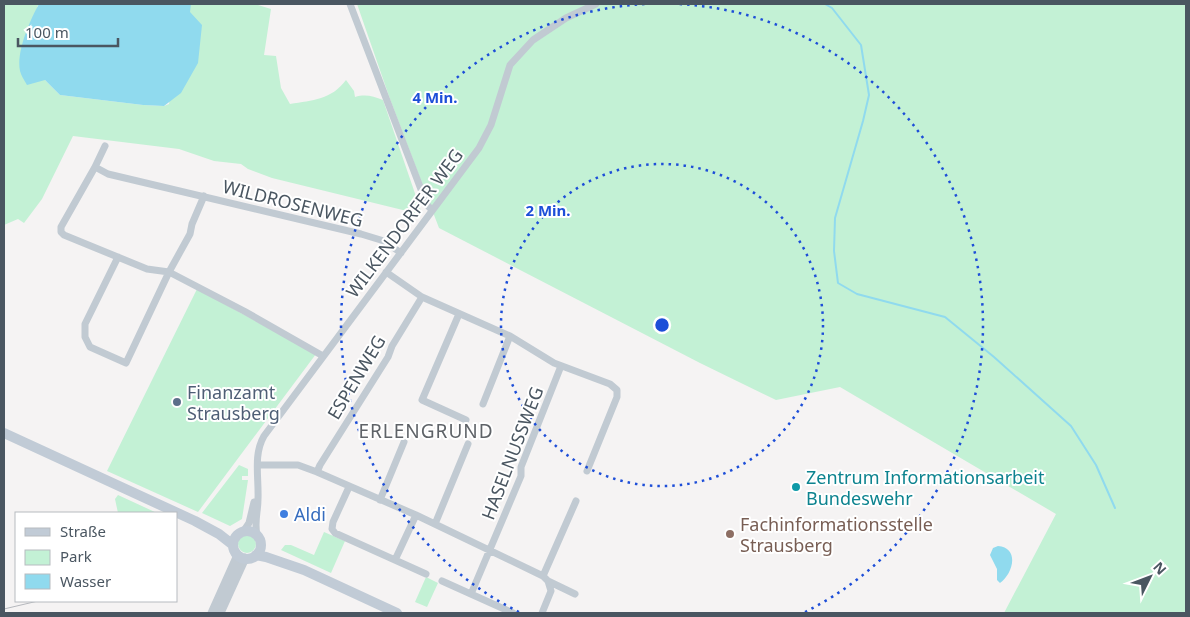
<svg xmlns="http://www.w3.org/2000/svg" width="1190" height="617" viewBox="0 0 1190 617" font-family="'Noto Sans',sans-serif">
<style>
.green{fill:#c3f1d5}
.water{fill:#90daee}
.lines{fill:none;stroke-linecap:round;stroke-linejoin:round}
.stream{stroke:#90daee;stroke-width:2}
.minor{stroke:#c1cad2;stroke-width:7}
.tertiary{stroke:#c1cad2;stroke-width:9}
.secondary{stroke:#c1cbd6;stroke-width:10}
.tram{stroke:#b5b8bd;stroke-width:1}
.ring{fill:none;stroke:#1d4ed8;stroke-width:2.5;stroke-dasharray:2.5 5}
.service-dot{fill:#5c6f8a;stroke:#fff;stroke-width:2}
.culture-dot{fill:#0f9aa8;stroke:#fff;stroke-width:2}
.shop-dot{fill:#3f7fe0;stroke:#fff;stroke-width:2}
.education-dot{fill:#8d6e63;stroke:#fff;stroke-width:2}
.labels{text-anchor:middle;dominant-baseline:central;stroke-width:4;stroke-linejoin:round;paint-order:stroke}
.street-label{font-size:18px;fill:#4a5661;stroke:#fff}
.service-label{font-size:18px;fill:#4e5e75;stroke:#fff;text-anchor:start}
.culture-label{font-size:18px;fill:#0d838f;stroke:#fff;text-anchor:start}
.shop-label{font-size:18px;fill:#366cbe;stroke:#fff;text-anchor:start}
.education-label{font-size:18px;fill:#785e54;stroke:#fff;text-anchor:start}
.neighbourhood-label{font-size:19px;letter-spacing:1px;fill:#5f6368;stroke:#fff}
.centre{fill:#1d4ed8;stroke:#fff;stroke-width:2.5}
.ring-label{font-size:15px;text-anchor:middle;font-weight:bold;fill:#1d4ed8;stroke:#fff;stroke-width:4;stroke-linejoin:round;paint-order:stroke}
</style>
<rect width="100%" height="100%" fill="#f5f3f3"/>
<!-- green -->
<path class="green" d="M 4,4 L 39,4 L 37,7 L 45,80 L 60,95 L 143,105 L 164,106 L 169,104 L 180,4 L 258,4 L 258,5 L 271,9 L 264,55 L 276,56 L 281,88 L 290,104 C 313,100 331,100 346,80 L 354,91 L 355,97 C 365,94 373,96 383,100 L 421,211 L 415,213 L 272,178 L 248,169 L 241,164 L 214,161 L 179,149 L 73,136 L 42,199 L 24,223 L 18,219 L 4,225 Z
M 357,4 L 1186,4 L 1186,613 L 1004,613 L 1056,514 L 840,387 L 776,400 L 700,363 L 439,228 L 390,99 Z
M 197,289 L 316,354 L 198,512 L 107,471 Z
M 239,465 L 248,469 L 248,476 L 242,476 L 242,480 L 248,480 L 242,519 L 230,526 L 202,513 Z
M 118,495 L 157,513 L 118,513 L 115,499 Z
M 324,532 L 345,541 L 331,573 L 281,550 L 285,545 L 291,545 L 314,555 Z
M238 544a9 9 0 1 1 18 0a9 9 0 1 1-18 0Z
M 426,577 L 438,583 L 427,607 L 415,602 Z"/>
<!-- water -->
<path class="water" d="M 39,4 L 191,4 L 190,12 L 202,25 L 198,63 L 181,93 L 164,106 L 143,105 L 60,95 L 45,80 L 27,85 C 24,80 21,75 20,71 C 16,52 30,20 39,4 Z
M 998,546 C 1020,548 1013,574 1000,583 L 997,580 L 997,569 L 990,555 L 993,548 Z"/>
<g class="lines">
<!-- stream -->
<path class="stream" d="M 825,4 L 832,8 L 861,45 L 869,95 L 863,121 L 835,218 L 834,251 L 838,283 L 857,294 L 945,317 L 994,357 L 1071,426 L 1096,465 L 1115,508"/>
<!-- minor -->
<path class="minor" d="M 350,4 L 427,205 L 432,210
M 95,167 L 105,146
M 118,257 L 85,324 L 85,337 L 90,347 L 126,363 L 169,272 L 190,234 L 192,224 L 204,196
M 386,272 L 422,297 L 510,336 L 554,363 L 610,384 L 617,390 L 617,397 L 587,471
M 459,314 L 422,400 L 466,420
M 323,356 L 244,311 L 169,272 L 147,269 L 64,235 L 61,232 L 61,227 L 95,167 L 108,174 L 361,234 L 384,241 L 401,253
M 483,404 L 510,336
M 258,465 L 298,465 L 317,472 L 416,515 L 543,576 L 548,581 L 575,594
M 317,472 L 320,465 L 388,357 L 392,346 L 422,297
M 349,487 L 333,522 L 332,529 L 335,533 L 426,574
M 380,500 L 404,442
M 435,524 L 468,444
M 243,532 L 249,523 L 254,502
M 257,535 C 254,522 258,512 258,499 C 259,478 253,455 264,436 L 479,148 L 491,125 L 510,65 L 533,40 L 566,18 L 596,4
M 395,560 L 416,515
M 543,576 L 576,501
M 442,581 L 513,613
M 471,594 L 521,476 L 521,467 L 561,366
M 542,613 L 551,591 L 548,581"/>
<!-- tertiary -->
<path class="tertiary" d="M 212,613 L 238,555
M 220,613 L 245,558"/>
<!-- secondary -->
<path class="secondary" d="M 4,433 L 195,521 L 219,534 L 233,545
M233 545a14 14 0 1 1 28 0a14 14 0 1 1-28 0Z
M 256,555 L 266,557 L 304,570 L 397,613"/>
<!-- tram -->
<path class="tram" d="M 4,609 L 38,601"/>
</g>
<!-- distance rings -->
<g class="ring">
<circle cx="662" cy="325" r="161"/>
<path d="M519 612A321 321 0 1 1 805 612"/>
</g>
<!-- markers -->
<circle class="service-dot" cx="177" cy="402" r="5"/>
<circle class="culture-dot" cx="796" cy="487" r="5"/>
<circle class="shop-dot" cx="284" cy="514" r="5"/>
<circle class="education-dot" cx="730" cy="534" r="5"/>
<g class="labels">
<!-- street labels -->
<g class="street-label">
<text transform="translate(293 203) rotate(14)">WILDROSENWEG</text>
<text transform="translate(404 223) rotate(-53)">WILKENDORFER WEG</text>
<text transform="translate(356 377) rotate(-59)">ESPENWEG</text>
<text transform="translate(512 453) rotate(-69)">HASELNUSSWEG</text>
</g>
<!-- service labels -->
<g class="service-label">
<text x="187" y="392">Finanzamt<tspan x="187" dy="21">Strausberg</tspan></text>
</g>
<!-- culture labels -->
<g class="culture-label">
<text x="806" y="477">Zentrum Informationsarbeit<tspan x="806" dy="21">Bundeswehr</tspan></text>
</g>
<!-- shop labels -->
<g class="shop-label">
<text x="294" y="514">Aldi</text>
</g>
<!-- education labels -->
<g class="education-label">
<text x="740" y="524">Fachinformationsstelle<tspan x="740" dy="21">Strausberg</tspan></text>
</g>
<!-- neighbourhood labels -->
<g class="neighbourhood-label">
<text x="426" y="431">ERLENGRUND</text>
</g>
</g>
<circle cx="662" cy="325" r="8" class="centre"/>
<g class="ring-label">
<text x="435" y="103">4 Min.</text>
<text x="548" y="216">2 Min.</text>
</g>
<!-- border -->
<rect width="1190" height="617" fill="none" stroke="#4a5661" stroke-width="10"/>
<!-- legend -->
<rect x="15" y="512" width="162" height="90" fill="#ffffff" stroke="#b7bbc0"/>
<rect x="25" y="528" width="25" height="8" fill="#c1cbd6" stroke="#b7bbc0"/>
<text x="60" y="537" font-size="15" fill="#4a5661">Straße</text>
<rect x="25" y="550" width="25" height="15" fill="#c3f1d5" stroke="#b7bbc0"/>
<text x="60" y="562" font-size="15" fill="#4a5661">Park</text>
<rect x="25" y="574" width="25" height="15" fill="#90daee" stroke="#b7bbc0"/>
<text x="60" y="587" font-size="15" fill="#4a5661">Wasser</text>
<!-- north arrow -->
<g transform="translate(1150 577) rotate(48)" stroke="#ffffff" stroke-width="4" paint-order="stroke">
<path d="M0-4L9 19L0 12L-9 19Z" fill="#4a5661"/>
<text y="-8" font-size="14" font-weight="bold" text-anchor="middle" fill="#4a5661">N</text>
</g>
<!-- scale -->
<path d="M18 38v8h100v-8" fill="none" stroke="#4a5661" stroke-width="2.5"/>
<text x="25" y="38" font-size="15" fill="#4a5661" stroke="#ffffff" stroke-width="4" paint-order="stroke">100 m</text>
</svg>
